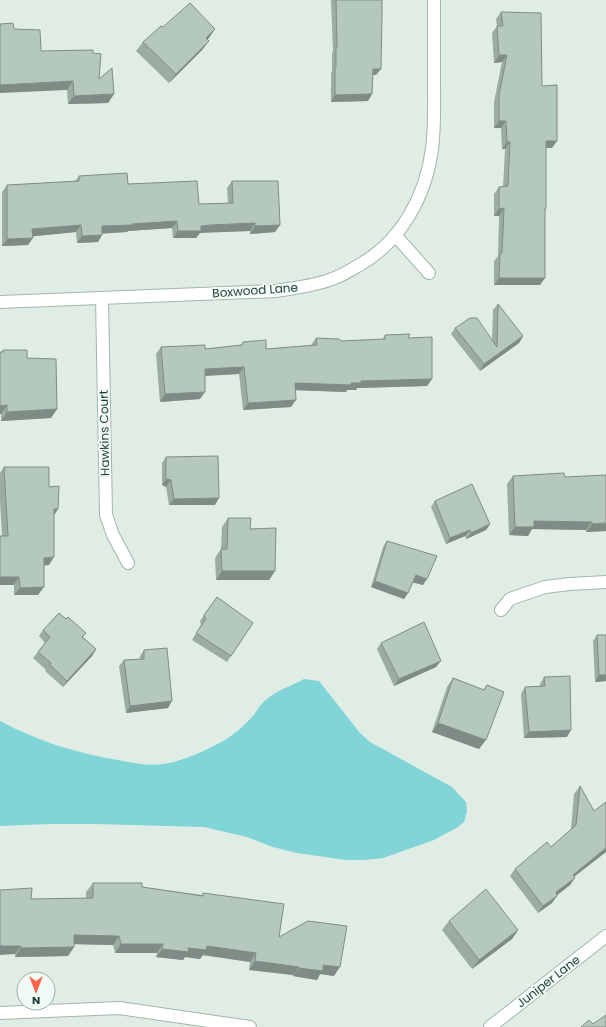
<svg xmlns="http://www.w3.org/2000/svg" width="606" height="1027" viewBox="0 0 606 1027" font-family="Poppins,sans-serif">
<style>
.water{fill:#81d4d8}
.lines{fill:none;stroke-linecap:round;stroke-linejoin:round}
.street-casing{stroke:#a2b5ac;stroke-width:14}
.street{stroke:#fff;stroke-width:12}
.wall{fill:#9caca3}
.shaded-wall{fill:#7f8c85}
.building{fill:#b5c8be;stroke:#7f8c85}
.labels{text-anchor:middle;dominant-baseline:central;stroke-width:4;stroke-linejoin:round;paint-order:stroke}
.street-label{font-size:12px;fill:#1e3f33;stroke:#f0f9f4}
</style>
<rect width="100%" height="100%" fill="#e0ede5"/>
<!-- water -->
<path class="water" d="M 304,679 L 319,681 L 360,733 L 370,742 L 452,787 L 466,802 L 467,812 L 464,822 L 458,827 L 434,840 L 383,858 L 365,860 L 346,860 L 297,853 L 273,847 L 247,837 L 204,827 L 95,824 L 50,824 L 0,826 L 0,721 C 38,741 75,753 118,760 C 133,763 148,766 163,764 C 181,762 207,750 223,741 C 233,735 243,727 251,718 C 257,712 260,704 267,699 C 277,690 292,686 304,679 Z"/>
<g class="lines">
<defs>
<path id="street" d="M 395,235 L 429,273
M 102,298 L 106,515 L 113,535 L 128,563
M 0,302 L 276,291 C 294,288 314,286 332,279 C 342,276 352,269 361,264 C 402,240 426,195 432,149 C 435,127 434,104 434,82 C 434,55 434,27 434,0
M 501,610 L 510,599 L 545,587 L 570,584 L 606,582
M 0,1013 L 119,1008 L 250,1027
M 490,1027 L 606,936"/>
</defs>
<!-- street casing -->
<use href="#street" class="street-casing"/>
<!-- street -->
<use href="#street" class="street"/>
</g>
<!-- wall -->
<path class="wall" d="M 331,0 L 382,0 L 376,75 L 373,75 L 372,94 L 368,101 L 331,102 L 331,73 L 332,72 L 332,53 L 333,52 Z
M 501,12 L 542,86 L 552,148 L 546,148 L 546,208 L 545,210 L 540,285 L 494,285 L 494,261 L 498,256 L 499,216 L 494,216 L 494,194 L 499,187 L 503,187 L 505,149 L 502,149 L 501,128 L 494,128 L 494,102 L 502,62 L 494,63 L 492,33 L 497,26 L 496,19 Z
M 163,27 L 209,38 L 207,39 L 209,41 L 202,50 L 169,83 L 136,51 L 143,42 Z
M 14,29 L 41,51 L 93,53 L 99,79 L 114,94 L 108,103 L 68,104 L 67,90 Z
M 79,176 L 128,184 L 199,204 L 228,203 L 227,188 L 232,181 L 280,225 L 275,232 L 250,234 L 250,231 L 205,232 L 200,233 L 196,238 L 173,238 L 172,228 L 128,231 L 127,232 L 102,233 L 102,235 L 98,242 L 77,243 L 76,232 L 33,236 L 28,245 L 2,246 L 2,192 L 7,185 L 75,181 Z
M 498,304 L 523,336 L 519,343 L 480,371 L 451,334 L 455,328 L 492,341 L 493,310 Z
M 385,335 L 408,338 L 432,379 L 427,386 L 357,388 L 356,390 L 347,390 L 346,392 L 295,390 L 291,407 L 243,410 L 239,374 L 205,376 L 200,399 L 160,402 L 156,354 L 161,347 L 205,349 L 241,345 L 243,342 L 266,349 L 311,345 L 316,338 L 341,341 L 382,340 Z
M 3,350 L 27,358 L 57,409 L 51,418 L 1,421 L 1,414 L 0,414 L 0,352 L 2,352 Z
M 166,457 L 215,505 L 169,505 L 166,487 L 162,485 L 162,463 Z
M 4,467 L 49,487 L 58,509 L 54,515 L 49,565 L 44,565 L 38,595 L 14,595 L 14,585 L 2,536 L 0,501 L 0,473 Z
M 513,476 L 565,477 L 606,531 L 586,532 L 586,530 L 532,529 L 528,536 L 509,535 L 507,484 Z
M 435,501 L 490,524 L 486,530 L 466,539 L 465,536 L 446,544 L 431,507 Z
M 228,518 L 250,529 L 275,571 L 269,580 L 216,580 L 215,558 L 221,549 L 222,527 Z
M 387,541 L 423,585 L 413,582 L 408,593 L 404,599 L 371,587 L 383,547 Z
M 217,597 L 253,623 L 227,662 L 192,640 L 201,625 L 200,621 Z
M 66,619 L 86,633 L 83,637 L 96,649 L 92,656 L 63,687 L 45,671 L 46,670 L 33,658 L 45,643 L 39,636 L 43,630 Z
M 597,635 L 606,681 L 595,682 L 593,641 Z
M 381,643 L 436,667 L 394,686 L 377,649 Z
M 144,650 L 168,708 L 126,713 L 119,666 L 124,660 L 140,659 L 140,656 Z
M 544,677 L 567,737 L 524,738 L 521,694 L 525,687 L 540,686 L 540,684 Z
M 453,678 L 483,690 L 487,685 L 479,749 L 432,732 L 447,687 Z
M 580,786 L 606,852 L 574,877 L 570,885 L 557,895 L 552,903 L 538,913 L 510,876 L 515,869 L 551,847 L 571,829 L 574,794 Z
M 93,883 L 142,887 L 202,895 L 203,893 L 279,937 L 334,976 L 320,974 L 317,980 L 293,976 L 293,975 L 249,970 L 250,962 L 203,955 L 200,959 L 185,957 L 183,960 L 156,957 L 157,953 L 115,953 L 113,945 L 74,944 L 74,947 L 68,956 L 15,957 L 15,954 L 31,899 L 86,898 L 86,892 Z
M 449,921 L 518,930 L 512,939 L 472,969 L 442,930 Z"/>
<!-- shaded-wall -->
<path class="shaded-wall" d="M 215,29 L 209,38 L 200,47 L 206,38 Z
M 209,41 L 202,50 L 169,83 L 176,74 Z
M 499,55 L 507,55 L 502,62 L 494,63 Z
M 373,69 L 381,69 L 376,75 L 368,75 Z
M 73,81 L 67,90 L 0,93 L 0,85 Z
M 114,94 L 108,103 L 68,104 L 74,96 Z
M 372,94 L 368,101 L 331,102 L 335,95 Z
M 499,121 L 506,121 L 501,128 L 494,128 Z
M 546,141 L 557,141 L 552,148 L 541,148 Z
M 507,142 L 510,142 L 505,149 L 502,149 Z
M 504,208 L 499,216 L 494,216 L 499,209 Z
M 177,221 L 172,228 L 128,231 L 127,232 L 97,234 L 102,226 Z
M 255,223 L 250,231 L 200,233 L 196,238 L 173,238 L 178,231 L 201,226 Z
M 81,225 L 76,232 L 27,237 L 32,229 Z
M 280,225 L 275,232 L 250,234 L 255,226 Z
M 102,235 L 98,242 L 77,243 L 82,236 Z
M 33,238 L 28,245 L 2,246 L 7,239 Z
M 499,278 L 545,278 L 540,285 L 494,285 Z
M 523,336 L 519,343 L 480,371 L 484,364 Z
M 244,367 L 239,374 L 200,376 L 205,369 Z
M 432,379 L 427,386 L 357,388 L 356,390 L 347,390 L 346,392 L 290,390 L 295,383 L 351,383 L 361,381 Z
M 205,392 L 200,399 L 160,402 L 165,394 Z
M 296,400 L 291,407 L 243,410 L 248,403 Z
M 7,405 L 1,414 L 0,414 L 0,406 Z
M 57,409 L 51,418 L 1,421 L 7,412 Z
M 166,479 L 171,480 L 166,487 L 162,485 Z
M 219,498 L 215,505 L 169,505 L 174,499 Z
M 54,509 L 58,509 L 53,517 Z
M 534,521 L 592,522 L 586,530 L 532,529 L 528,536 L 509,535 L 515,527 Z
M 606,523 L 606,531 L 586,532 L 592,524 Z
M 490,524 L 486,530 L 466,539 L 471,533 Z
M 470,530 L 465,536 L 446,544 L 450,538 Z
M 54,557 L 49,565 L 39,566 L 44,558 Z
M 222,571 L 275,571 L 269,580 L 216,580 Z
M 416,575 L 427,579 L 423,585 L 411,582 Z
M 0,577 L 19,577 L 14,585 L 0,585 Z
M 375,581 L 408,593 L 404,599 L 371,587 Z
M 44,587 L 38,595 L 14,595 L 20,588 Z
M 96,649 L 92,656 L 63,687 L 67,681 Z
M 441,661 L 436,667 L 394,686 L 399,679 Z
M 599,675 L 606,675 L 606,681 L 595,682 Z
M 172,701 L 168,708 L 126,713 L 130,706 Z
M 438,723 L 486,740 L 479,749 L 432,732 Z
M 571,730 L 567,737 L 524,738 L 529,732 Z
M 606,848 L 606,852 L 567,882 L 573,875 Z
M 575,878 L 570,885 L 551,900 L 556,892 Z
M 557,896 L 552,903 L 538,913 L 543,906 Z
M 518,930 L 512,939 L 472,969 L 479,960 Z
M 74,935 L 119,936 L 113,945 L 68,944 Z
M 121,944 L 163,944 L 157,953 L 115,953 Z
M 0,946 L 21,946 L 15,954 L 0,955 Z
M 207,946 L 256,953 L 250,962 L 203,955 L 200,959 L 185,957 L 183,960 L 156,957 L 162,949 L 188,948 Z
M 74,947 L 68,956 L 15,957 L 21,948 Z
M 255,961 L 299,967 L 293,975 L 249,970 Z
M 323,965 L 340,967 L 334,976 L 320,974 L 317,980 L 293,976 L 299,968 Z"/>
<!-- building -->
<path class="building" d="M 336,0 L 382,0 L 382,16 L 381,69 L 373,69 L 372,94 L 335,95 L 335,67 L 336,67 L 336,47 L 337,47 Z
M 190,3 L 215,29 L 206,38 L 209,41 L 176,74 L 143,42 L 161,26 L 163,27 Z
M 501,12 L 541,13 L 542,86 L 557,85 L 557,141 L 546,141 L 546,208 L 545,208 L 545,278 L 499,278 L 500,253 L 502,253 L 504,208 L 499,209 L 499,187 L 508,186 L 510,142 L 507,142 L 506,121 L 499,121 L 499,95 L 507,55 L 499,55 L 497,26 L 503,26 Z
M 13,23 L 14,29 L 40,30 L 41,51 L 93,50 L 93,53 L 101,54 L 99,79 L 112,68 L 114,94 L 74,96 L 73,81 L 0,85 L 0,24 Z
M 127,173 L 128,184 L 197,181 L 199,204 L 233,203 L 232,181 L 278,181 L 280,225 L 255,226 L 255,223 L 210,225 L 201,226 L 201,231 L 178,231 L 177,221 L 132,224 L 132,225 L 102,226 L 102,235 L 82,236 L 81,225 L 32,229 L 33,238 L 7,239 L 7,185 L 79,181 L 79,176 Z
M 498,304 L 523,336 L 484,364 L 455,328 L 470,318 L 477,318 L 497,347 Z
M 410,334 L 408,338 L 432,337 L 432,379 L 361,381 L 361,383 L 351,383 L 351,385 L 295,383 L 296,400 L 248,403 L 244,367 L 205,369 L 205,392 L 165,394 L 161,347 L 205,345 L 205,349 L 242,345 L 243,342 L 266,340 L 266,349 L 317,345 L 316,338 L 339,339 L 341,341 L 385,339 L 385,335 Z
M 3,350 L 27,350 L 27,358 L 56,359 L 57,409 L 7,412 L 7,405 L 0,406 L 0,352 L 3,352 Z
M 218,456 L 219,498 L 174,499 L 171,480 L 166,479 L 166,457 Z
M 4,467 L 49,467 L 49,487 L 59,486 L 58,509 L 54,509 L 54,557 L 44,558 L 44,587 L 20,588 L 19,577 L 0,577 L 0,536 L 8,536 Z
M 564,473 L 565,477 L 606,475 L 606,523 L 592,524 L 592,522 L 534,521 L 534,527 L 515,527 L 513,476 Z
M 472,484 L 490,524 L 471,533 L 470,530 L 450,538 L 435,501 Z
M 228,518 L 251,518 L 250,529 L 276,528 L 275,571 L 222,571 L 221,549 L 227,549 Z
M 387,541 L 437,556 L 427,579 L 416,575 L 408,593 L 375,581 Z
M 217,597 L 253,623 L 231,656 L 196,633 L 206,619 L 204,615 Z
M 59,613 L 66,619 L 68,617 L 86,633 L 82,637 L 96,649 L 67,681 L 50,665 L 51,663 L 38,652 L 50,637 L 43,630 Z
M 424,622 L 441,661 L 399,679 L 381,643 Z
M 597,635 L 606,635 L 606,675 L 599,675 Z
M 167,648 L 172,701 L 130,706 L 124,660 L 144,659 L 144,650 Z
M 570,676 L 571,730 L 529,732 L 525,687 L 545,686 L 544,677 Z
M 453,678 L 484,690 L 487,685 L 504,692 L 486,740 L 438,723 Z
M 580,786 L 594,811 L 606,802 L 606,848 L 573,875 L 575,878 L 556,892 L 557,896 L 543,906 L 515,869 L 547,842 L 551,847 L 576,825 Z
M 93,883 L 142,883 L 142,887 L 203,896 L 203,893 L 284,904 L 279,937 L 308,921 L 347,926 L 340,967 L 323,965 L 323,971 L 299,968 L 299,967 L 255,961 L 256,953 L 207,946 L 206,950 L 188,948 L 189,952 L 162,949 L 163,944 L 121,944 L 119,936 L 74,935 L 74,947 L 21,948 L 21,946 L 0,946 L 0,890 L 32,888 L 31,899 L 93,898 Z
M 486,889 L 518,930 L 479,960 L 449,921 Z
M 606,1015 L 606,1027 L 581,1027 L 589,1020 L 593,1024 Z"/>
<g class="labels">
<!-- street labels -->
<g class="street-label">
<text transform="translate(255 290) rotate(-4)">Boxwood Lane</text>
<text transform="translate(104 433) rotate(-91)">Hawkins Court</text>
<text transform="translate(548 981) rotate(-38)">Juniper Lane</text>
</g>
</g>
<!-- north arrow -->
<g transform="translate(36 991) rotate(180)"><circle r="19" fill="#f0f9f4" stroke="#9cafa7"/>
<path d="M0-3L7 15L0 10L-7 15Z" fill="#ff644b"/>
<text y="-6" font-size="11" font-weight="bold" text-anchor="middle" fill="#1e3f33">N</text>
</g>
</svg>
